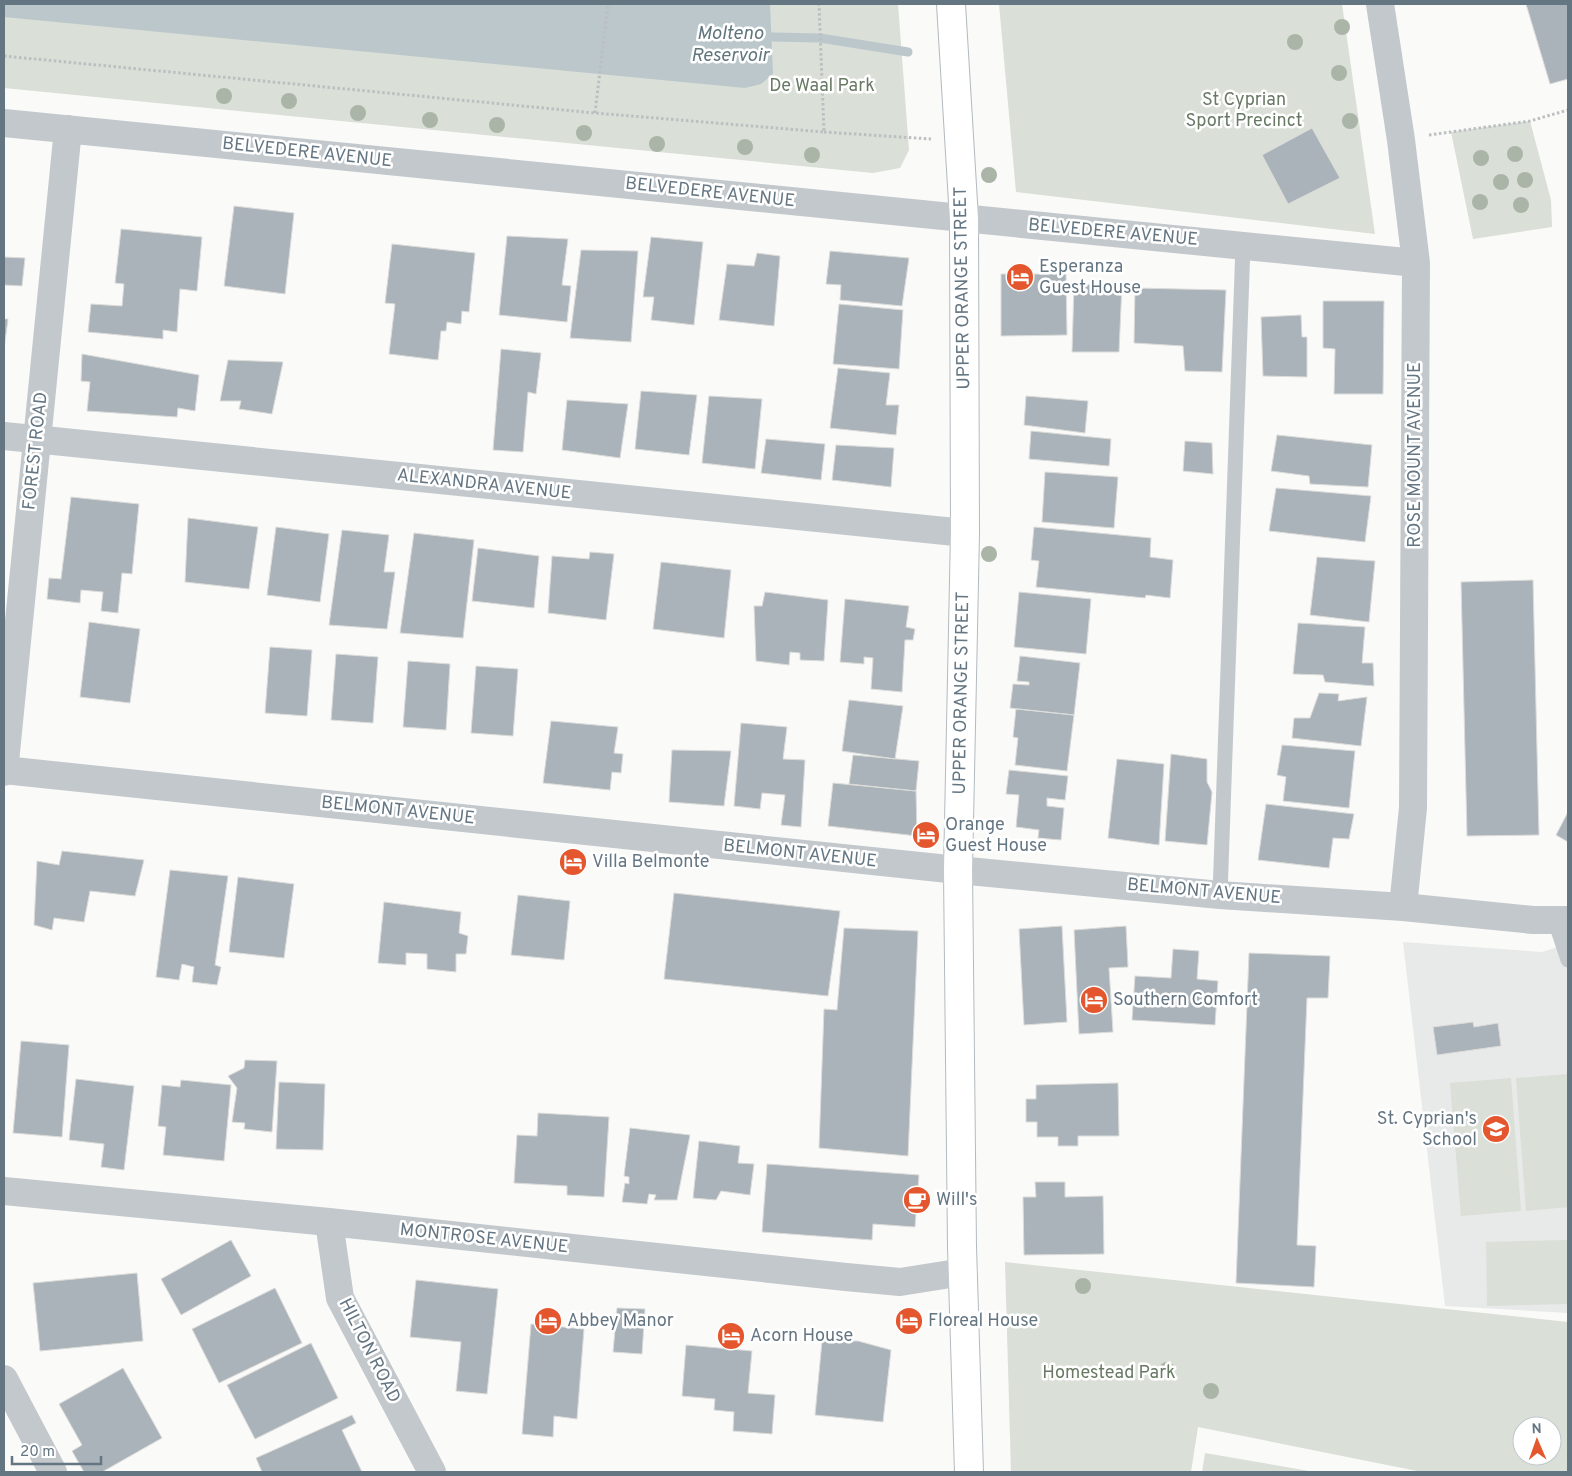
<svg xmlns="http://www.w3.org/2000/svg" width="1572" height="1476" viewBox="0 0 1572 1476" font-family="Overpass,sans-serif">
<style>
.built{fill:#e8e9e9}
.green{fill:#dadfd7;fill-rule:evenodd}
.water{fill:#bbc7cb}
.lines{fill:none;stroke-linecap:round;stroke-linejoin:round}
.stream{stroke:#bbc7cb;stroke-width:9}
.building{fill:#aab3b9;stroke:#dcdcda}
.secondary-casing{stroke:#b3babf;stroke-width:30}
.path{stroke:#bbbfc2;stroke-width:3;stroke-dasharray:2.5 2.5;stroke-linecap:butt}
.lane{stroke:#c3c8cc;stroke-width:15}
.street{stroke:#c3c8cc;stroke-width:28}
.secondary{stroke:#fff;stroke-width:28}
.tree{fill:#aab4a7}
.labels{text-anchor:middle;dominant-baseline:central;stroke-width:5;stroke-linejoin:round;paint-order:stroke}
.park-label{font-size:18px;fill:#687a64;stroke:#fff}
.street-label{font-size:18px;fill:#657683;stroke:#fff}
.poi-label{font-size:18px;fill:#657683;stroke:#fff;text-anchor:start}
.water-label{font-size:19px;font-style:italic;fill:#60757c;stroke:#fff}
</style>
<rect width="100%" height="100%" fill="#fafaf8"/>
<!-- built -->
<path class="built" d="M 1403,942 L 1542,952 L 1568,944 L 1568,1313 L 1445,1306 Z"/>
<!-- green -->
<path class="green" d="M 4,4 L 898,4 L 909,150 L 900,168 L 873,173 L 4,88 Z
M 999,4 L 1342,4 L 1375,234 L 1016,192 Z
M 1530,121 L 1551,200 L 1552,227 L 1473,239 L 1451,132 Z
M 1568,1074 L 1568,1207 L 1526,1211 L 1516,1078 Z
M 1511,1078 L 1521,1211 L 1461,1216 L 1450,1083 Z
M 1568,1240 L 1568,1304 L 1487,1306 L 1486,1242 Z
M 1005,1262 L 1568,1322 L 1568,1472 L 1422,1472 L 1198,1427 L 1191,1472 L 1011,1472 ZM 1522,1426 L 1552,1426 L 1552,1456 L 1522,1456 Z
M 1205,1453 L 1315,1472 L 1202,1472 Z"/>
<!-- water -->
<path class="water" d="M 4,4 L 770,4 L 773,74 L 761,84 L 745,88 L 4,17 Z"/>
<g class="lines">
<!-- stream -->
<path class="stream" d="M 772,37 L 820,38 L 908,52"/>
</g>
<!-- building -->
<path class="building" d="M 1526,4 L 1568,4 L 1568,79 L 1550,84 Z
M 1312,128 L 1340,178 L 1288,204 L 1262,155 Z
M 234,206 L 294,213 L 285,294 L 224,286 Z
M 121,229 L 202,237 L 197,291 L 180,289 L 177,332 L 163,330 L 163,339 L 88,332 L 91,304 L 122,306 L 124,284 L 115,283 Z
M 507,236 L 568,239 L 562,285 L 571,286 L 567,322 L 499,315 Z
M 651,237 L 703,242 L 694,325 L 651,320 L 654,297 L 643,297 Z
M 392,244 L 475,253 L 469,312 L 462,311 L 461,324 L 447,322 L 446,331 L 441,331 L 438,360 L 389,354 L 395,304 L 385,303 Z
M 581,250 L 638,251 L 631,342 L 570,338 Z
M 830,251 L 909,258 L 902,306 L 840,300 L 841,285 L 826,284 Z
M 757,253 L 780,256 L 774,326 L 719,320 L 727,264 L 754,266 Z
M 4,257 L 25,258 L 22,286 L 4,285 Z
M 1001,274 L 1066,274 L 1067,335 L 1001,336 Z
M 1122,284 L 1119,352 L 1072,352 L 1074,285 Z
M 1135,288 L 1226,290 L 1222,372 L 1185,371 L 1183,346 L 1134,343 Z
M 1323,301 L 1384,301 L 1383,394 L 1334,394 L 1335,349 L 1323,348 Z
M 839,304 L 903,310 L 899,369 L 833,364 Z
M 1301,315 L 1302,337 L 1307,337 L 1307,377 L 1263,376 L 1261,317 Z
M 4,319 L 8,319 L 4,349 Z
M 501,349 L 541,353 L 536,394 L 528,392 L 523,452 L 493,450 Z
M 82,354 L 199,375 L 195,411 L 178,408 L 177,417 L 87,411 L 90,382 L 81,381 Z
M 228,360 L 283,362 L 272,414 L 239,409 L 241,401 L 220,401 Z
M 838,368 L 890,373 L 886,405 L 899,405 L 896,435 L 830,428 Z
M 641,391 L 697,395 L 689,455 L 635,449 Z
M 709,396 L 762,399 L 755,469 L 702,463 Z
M 1026,396 L 1088,401 L 1085,433 L 1024,425 Z
M 567,400 L 628,404 L 620,458 L 562,450 Z
M 1031,431 L 1111,439 L 1109,466 L 1029,459 Z
M 1277,435 L 1372,445 L 1368,487 L 1310,484 L 1309,476 L 1271,471 Z
M 766,439 L 825,444 L 821,480 L 761,473 Z
M 1185,441 L 1212,443 L 1213,474 L 1183,471 Z
M 836,445 L 894,448 L 891,487 L 832,480 Z
M 1045,472 L 1118,477 L 1114,528 L 1042,522 Z
M 1276,488 L 1371,496 L 1365,542 L 1269,531 Z
M 71,497 L 139,504 L 132,574 L 122,573 L 118,613 L 101,611 L 103,592 L 81,590 L 80,603 L 47,599 L 49,578 L 61,579 Z
M 188,518 L 258,527 L 249,589 L 185,582 Z
M 276,527 L 329,534 L 320,602 L 267,595 Z
M 1034,527 L 1151,538 L 1150,557 L 1173,560 L 1170,598 L 1146,595 L 1145,598 L 1036,587 L 1039,561 L 1031,560 Z
M 342,530 L 389,535 L 384,572 L 395,572 L 387,629 L 329,625 Z
M 414,533 L 474,540 L 463,638 L 400,633 Z
M 478,548 L 539,556 L 534,608 L 472,601 Z
M 590,552 L 614,554 L 606,620 L 548,613 L 552,556 L 589,559 Z
M 1317,557 L 1375,561 L 1369,622 L 1310,615 Z
M 661,562 L 731,570 L 724,638 L 653,629 Z
M 1533,580 L 1539,835 L 1467,836 L 1461,582 Z
M 765,592 L 828,600 L 824,661 L 800,660 L 800,653 L 790,652 L 789,665 L 756,661 L 754,606 L 762,606 Z
M 1019,592 L 1091,599 L 1086,654 L 1014,647 Z
M 845,599 L 909,606 L 906,627 L 915,629 L 913,640 L 905,640 L 902,692 L 871,689 L 873,658 L 864,657 L 864,664 L 840,662 Z
M 89,622 L 140,629 L 130,703 L 80,697 Z
M 1298,623 L 1365,627 L 1362,663 L 1373,663 L 1374,686 L 1325,682 L 1323,675 L 1293,674 Z
M 270,647 L 312,650 L 307,716 L 265,713 Z
M 336,654 L 378,657 L 373,723 L 331,720 Z
M 1020,656 L 1080,663 L 1074,715 L 1010,708 L 1013,684 L 1029,685 L 1029,682 L 1017,681 Z
M 408,661 L 450,664 L 446,730 L 403,727 Z
M 476,666 L 518,669 L 513,736 L 471,733 Z
M 1319,693 L 1339,694 L 1338,701 L 1367,697 L 1361,746 L 1292,738 L 1294,718 L 1310,718 Z
M 849,700 L 903,706 L 895,759 L 842,751 Z
M 1016,709 L 1074,715 L 1067,771 L 1015,765 L 1018,738 L 1013,737 Z
M 551,721 L 618,727 L 614,753 L 623,754 L 621,773 L 612,772 L 610,790 L 543,783 Z
M 741,723 L 787,727 L 783,759 L 805,760 L 801,827 L 781,825 L 785,795 L 762,793 L 760,809 L 734,806 Z
M 1282,745 L 1355,751 L 1349,808 L 1283,801 L 1286,777 L 1277,775 Z
M 672,750 L 731,751 L 724,806 L 669,802 Z
M 1171,754 L 1207,759 L 1207,782 L 1212,792 L 1207,845 L 1165,841 Z
M 853,755 L 919,761 L 916,791 L 849,784 Z
M 1117,759 L 1164,764 L 1159,845 L 1108,838 Z
M 1009,770 L 1068,776 L 1065,800 L 1047,798 L 1047,806 L 1064,808 L 1061,840 L 1038,838 L 1039,830 L 1016,827 L 1019,795 L 1006,794 Z
M 833,783 L 916,791 L 917,836 L 828,826 Z
M 1266,804 L 1354,814 L 1349,839 L 1333,838 L 1329,868 L 1258,860 Z
M 1568,812 L 1568,842 L 1556,835 Z
M 62,851 L 144,860 L 135,896 L 90,891 L 84,922 L 54,918 L 52,930 L 34,925 L 37,861 L 59,865 Z
M 170,870 L 228,876 L 215,965 L 221,967 L 217,985 L 192,982 L 194,967 L 182,964 L 179,980 L 156,977 Z
M 238,877 L 294,884 L 284,958 L 229,952 Z
M 674,893 L 840,911 L 828,996 L 664,979 Z
M 518,895 L 570,901 L 564,960 L 511,955 Z
M 384,902 L 461,912 L 459,933 L 468,936 L 466,954 L 456,954 L 456,972 L 427,969 L 427,954 L 406,953 L 406,965 L 378,963 Z
M 1062,926 L 1067,1022 L 1024,1025 L 1019,929 Z
M 1126,926 L 1128,967 L 1109,968 L 1113,1032 L 1079,1034 L 1074,930 Z
M 844,928 L 918,931 L 908,1156 L 819,1148 L 824,1009 L 837,1010 Z
M 1173,949 L 1199,951 L 1197,979 L 1218,981 L 1215,1025 L 1132,1020 L 1135,976 L 1171,978 Z
M 1249,953 L 1330,956 L 1328,998 L 1307,998 L 1297,1245 L 1316,1246 L 1314,1287 L 1236,1283 Z
M 1473,1022 L 1474,1027 L 1498,1023 L 1501,1046 L 1437,1055 L 1433,1027 Z
M 21,1041 L 69,1045 L 62,1137 L 13,1133 Z
M 245,1060 L 277,1061 L 272,1132 L 244,1129 L 245,1123 L 232,1122 L 237,1088 L 228,1076 L 244,1068 Z
M 76,1079 L 134,1086 L 124,1170 L 101,1167 L 104,1144 L 69,1140 Z
M 181,1080 L 231,1085 L 224,1161 L 163,1155 L 166,1127 L 158,1126 L 162,1085 L 180,1087 Z
M 279,1082 L 325,1084 L 323,1150 L 276,1149 Z
M 1118,1083 L 1119,1136 L 1078,1136 L 1078,1146 L 1058,1146 L 1058,1137 L 1037,1137 L 1037,1122 L 1026,1122 L 1026,1099 L 1036,1099 L 1036,1085 Z
M 538,1113 L 609,1117 L 604,1197 L 567,1195 L 567,1186 L 514,1183 L 517,1135 L 537,1136 Z
M 630,1128 L 690,1135 L 677,1200 L 654,1200 L 656,1195 L 649,1194 L 647,1204 L 622,1202 L 625,1183 L 629,1184 L 629,1177 L 624,1176 Z
M 699,1141 L 740,1146 L 738,1163 L 754,1164 L 750,1195 L 721,1191 L 716,1200 L 693,1198 Z
M 767,1164 L 919,1175 L 915,1227 L 873,1224 L 872,1240 L 762,1232 Z
M 1035,1182 L 1065,1182 L 1065,1197 L 1103,1196 L 1104,1254 L 1024,1255 L 1023,1197 L 1036,1197 Z
M 231,1240 L 251,1276 L 181,1315 L 161,1279 Z
M 137,1273 L 143,1341 L 40,1351 L 33,1283 Z
M 416,1280 L 498,1289 L 487,1394 L 456,1391 L 461,1342 L 410,1337 Z
M 275,1288 L 302,1343 L 219,1383 L 192,1329 Z
M 617,1308 L 645,1309 L 642,1354 L 613,1352 Z
M 531,1324 L 584,1329 L 577,1419 L 554,1416 L 553,1437 L 522,1434 Z
M 822,1341 L 858,1341 L 891,1350 L 883,1422 L 815,1415 Z
M 311,1343 L 338,1398 L 255,1439 L 227,1385 Z
M 686,1345 L 752,1351 L 748,1393 L 775,1395 L 772,1434 L 733,1431 L 734,1412 L 714,1410 L 715,1399 L 682,1396 Z
M 123,1368 L 162,1438 L 102,1472 L 84,1472 L 72,1451 L 82,1445 L 59,1404 Z
M 352,1415 L 356,1423 L 342,1430 L 362,1472 L 262,1472 L 256,1458 Z"/>
<g class="lines">
<defs>
<path id="secondary" d="M 951,4 L 964,219 L 965,533 L 958,870 L 962,1247 L 969,1472"/>
</defs>
<!-- secondary casing -->
<use href="#secondary" class="secondary-casing"/>
<!-- path -->
<path class="path" d="M 4,56 L 595,113 L 824,132 L 819,4
M 595,113 L 608,4
M 824,132 L 931,139
M 1429,135 L 1530,121 L 1568,110"/>
<!-- lane -->
<path class="lane" d="M 1220,895 L 1243,245
M 1555,921 L 1568,960"/>
<!-- street -->
<path class="street" d="M 1380,4 L 1401,140 L 1416,263 L 1413,808 L 1403,907
M 4,123 L 1416,263
M 4,436 L 965,533
M 4,770 L 958,870 L 1220,895 L 1403,907 L 1533,920 L 1568,920
M 4,772 L 68,129
M 4,1191 L 329,1222 L 846,1277 L 900,1282 L 963,1272
M 329,1222 L 340,1298 L 432,1472
M 4,1379 L 53,1472"/>
<!-- secondary -->
<use href="#secondary" class="secondary"/>
</g>
<!-- trees -->
<g class="tree">
<circle cx="1342" cy="27" r="8"/>
<circle cx="1295" cy="42" r="8"/>
<circle cx="1339" cy="73" r="8"/>
<circle cx="224" cy="96" r="8"/>
<circle cx="289" cy="101" r="8"/>
<circle cx="358" cy="113" r="8"/>
<circle cx="430" cy="120" r="8"/>
<circle cx="1350" cy="121" r="8"/>
<circle cx="497" cy="125" r="8"/>
<circle cx="584" cy="133" r="8"/>
<circle cx="657" cy="144" r="8"/>
<circle cx="745" cy="147" r="8"/>
<circle cx="1515" cy="154" r="8"/>
<circle cx="812" cy="155" r="8"/>
<circle cx="1481" cy="158" r="8"/>
<circle cx="989" cy="175" r="8"/>
<circle cx="1525" cy="180" r="8"/>
<circle cx="1501" cy="182" r="8"/>
<circle cx="1480" cy="202" r="8"/>
<circle cx="1521" cy="205" r="8"/>
<circle cx="989" cy="554" r="8"/>
<circle cx="1083" cy="1286" r="8"/>
<circle cx="1167" cy="1370" r="8"/>
<circle cx="1211" cy="1391" r="8"/>
</g>
<!-- icons -->
<defs>
<symbol id="hotel-disc" viewBox="-11 -11 22 22"><circle r="9.5" fill="#e4572e" stroke="#fff"/><path d="M-6-4.5h1.5V1H6V5H4.5V3h-9V5H-6ZM-4 0a1.8 1.8 0 1 1 3.6 0ZM.5 0V-2.5h3Q6-2.5 6 0Z" fill="#fff"/></symbol>
<symbol id="school-disc" viewBox="-11 -11 22 22"><circle r="9.5" fill="#e4572e" stroke="#fff"/><path d="M0-5L7-2L0 1L-7-2ZM-4 1L0 2.5L4 1V4Q0 6-4 4Z" fill="#fff"/></symbol>
<symbol id="cafe-disc" viewBox="-11 -11 22 22"><circle r="9.5" fill="#e4572e" stroke="#fff"/><path d="M-5.5-4.5H6V0H3Q3 3.5 0 3.5H-2.5Q-5.5 3.5-5.5 0ZM3-3.2v2h1.7v-2ZM-6 4.5H4V6H-6Z" fill="#fff"/></symbol>
</defs>
<g fill-rule="evenodd">
<use href="#hotel-disc" x="1004" y="261" width="32" height="32"/>
<use href="#hotel-disc" x="910" y="819" width="32" height="32"/>
<use href="#hotel-disc" x="557" y="846" width="32" height="32"/>
<use href="#hotel-disc" x="1078" y="984" width="32" height="32"/>
<use href="#school-disc" x="1480" y="1113" width="32" height="32"/>
<use href="#cafe-disc" x="901" y="1184" width="32" height="32"/>
<use href="#hotel-disc" x="532" y="1305" width="32" height="32"/>
<use href="#hotel-disc" x="893" y="1305" width="32" height="32"/>
<use href="#hotel-disc" x="715" y="1320" width="32" height="32"/>
</g>
<g class="labels">
<!-- park labels -->
<g class="park-label">
<text x="822" y="86">De Waal Park</text>
<text x="1244" y="100">St Cyprian<tspan x="1244" dy="21">Sport Precinct</tspan></text>
<text x="1109" y="1373">Homestead Park</text>
</g>
<!-- street labels -->
<g class="street-label">
<text transform="translate(307 153) rotate(6)">BELVEDERE AVENUE</text>
<text transform="translate(710 193) rotate(6)">BELVEDERE AVENUE</text>
<text transform="translate(1113 233) rotate(5)">BELVEDERE AVENUE</text>
<text transform="translate(963 288) rotate(-91)">UPPER ORANGE STREET</text>
<text transform="translate(36 451) rotate(-84)">FOREST ROAD</text>
<text transform="translate(1415 455) rotate(-90)">ROSE MOUNT AVENUE</text>
<text transform="translate(484 485) rotate(6)">ALEXANDRA AVENUE</text>
<text transform="translate(962 693) rotate(-89)">UPPER ORANGE STREET</text>
<text transform="translate(398 811) rotate(6)">BELMONT AVENUE</text>
<text transform="translate(800 854) rotate(6)">BELMONT AVENUE</text>
<text transform="translate(1204 892) rotate(5)">BELMONT AVENUE</text>
<text transform="translate(484 1239) rotate(6)">MONTROSE AVENUE</text>
<text transform="translate(369 1351) rotate(63)">HILTON ROAD</text>
</g>
<!-- poi labels -->
<g class="poi-label">
<text x="1039" y="267">Esperanza<tspan x="1039" dy="21">Guest House</tspan></text>
<text x="945" y="825">Orange<tspan x="945" dy="21">Guest House</tspan></text>
<text x="592" y="862">Villa Belmonte</text>
<text x="1113" y="1000">Southern Comfort</text>
<text x="1477" y="1119" text-anchor="end">St. Cyprian's<tspan x="1477" dy="21">School</tspan></text>
<text x="936" y="1200">Will's</text>
<text x="567" y="1321">Abbey Manor</text>
<text x="928" y="1321">Floreal House</text>
<text x="750" y="1336">Acorn House</text>
</g>
<!-- water labels -->
<g class="water-label">
<text x="730" y="34">Molteno<tspan x="730" dy="22">Reservoir</tspan></text>
</g>
</g>
<!-- border -->
<rect width="1572" height="1476" fill="none" stroke="#657683" stroke-width="10"/>
<!-- north arrow -->
<g transform="translate(1537 1441) rotate(358)"><circle r="24" fill="#ffffff" stroke="#c1c8cd"/>
<path d="M0-4L9 19L0 12L-9 19Z" fill="#e4572e"/>
<text y="-8" font-size="14" font-weight="bold" text-anchor="middle" fill="#657683">N</text>
</g>
<!-- scale -->
<path d="M12 1456v8h89v-8" fill="none" stroke="#657683" stroke-width="2.5"/>
<text x="20" y="1456" font-size="15" fill="#657683" stroke="#ffffff" stroke-width="4" paint-order="stroke">20 m</text>
</svg>
